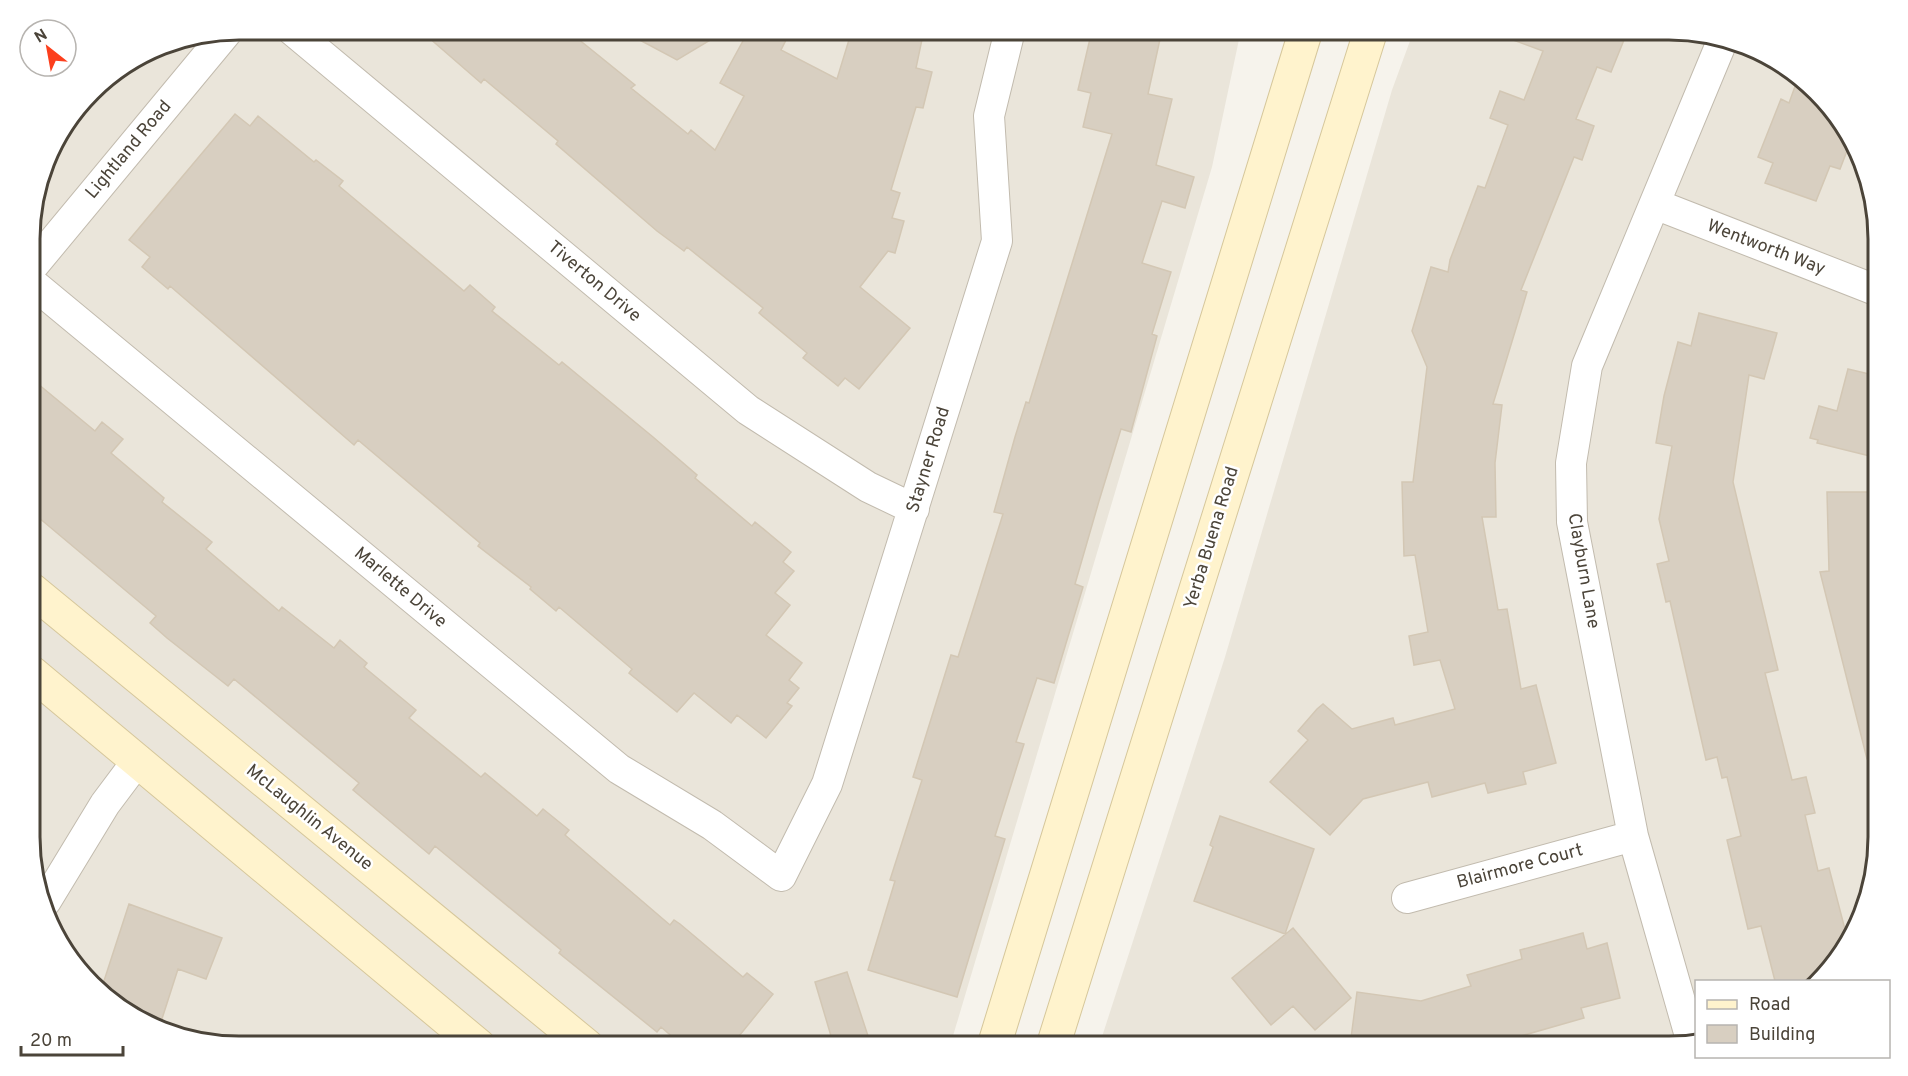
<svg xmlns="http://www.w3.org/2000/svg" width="1908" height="1076" viewBox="0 0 1908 1076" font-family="Overpass,sans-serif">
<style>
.residential{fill:#eae5da}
.building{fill:#d8cfc1;stroke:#d3c7b4;stroke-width:1.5}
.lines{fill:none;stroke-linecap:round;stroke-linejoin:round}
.street-casing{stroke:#c2bbae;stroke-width:32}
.secondary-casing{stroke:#d6c79b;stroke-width:35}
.street{stroke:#fff;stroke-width:30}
.secondary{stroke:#fff3cd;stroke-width:33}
.labels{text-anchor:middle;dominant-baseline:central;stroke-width:5;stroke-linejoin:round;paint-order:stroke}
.street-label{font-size:18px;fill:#4b4439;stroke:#fff}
.rim{fill:none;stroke:#4b4439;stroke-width:3}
</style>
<rect width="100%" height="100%" fill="#f6f3ec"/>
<!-- residential -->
<path class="residential" d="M 240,30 L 1241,30 L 1212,167 L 950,1046 L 239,1046 L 135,1018 L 65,953 L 32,864 L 32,212 L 52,147 L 101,82 L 160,46 Z
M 1414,30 L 1669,30 L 1773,58 L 1843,123 L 1878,225 L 1878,850 L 1850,941 L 1810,981 L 1696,982 L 1696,1041 L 1682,1046 L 1099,1046 L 1225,657 L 1392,90 Z"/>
<!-- building -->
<path class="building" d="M 420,30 L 567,30 L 635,85 L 631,88 L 688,134 L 691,130 L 715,150 L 744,96 L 720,83 L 749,30 L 768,30 L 786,40 L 781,50 L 837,79 L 852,30 L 924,30 L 916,68 L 932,72 L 923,108 L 916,107 L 891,190 L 900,193 L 892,218 L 904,221 L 895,253 L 888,251 L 860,287 L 910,328 L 859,389 L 845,378 L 838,386 L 803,358 L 807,353 L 759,313 L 763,308 L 687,247 L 684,251 L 657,231 L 556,144 L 558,141 L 484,79 L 481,83 Z
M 621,30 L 727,30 L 677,60 Z
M 1092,30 L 1162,30 L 1148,94 L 1172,99 L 1156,165 L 1194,177 L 1185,208 L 1162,201 L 1142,263 L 1171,272 L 1152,334 L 1157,336 L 1131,432 L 1121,429 L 1099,501 L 1075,584 L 1083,587 L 1054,683 L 1037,678 L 1016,742 L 1024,744 L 995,836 L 1005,839 L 957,997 L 868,970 L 895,881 L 890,880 L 922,780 L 913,777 L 951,655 L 958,657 L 978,594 L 1003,514 L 994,512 L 1015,437 L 1026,402 L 1029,403 L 1112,134 L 1083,127 L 1091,93 L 1078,90 Z
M 1494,30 L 1628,30 L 1611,72 L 1597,67 L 1576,119 L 1594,126 L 1582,160 L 1574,157 L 1521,290 L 1527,292 L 1493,404 L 1502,405 L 1495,463 L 1496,517 L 1482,517 L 1498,610 L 1507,609 L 1521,689 L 1536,685 L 1556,763 L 1523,772 L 1526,784 L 1488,793 L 1485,783 L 1432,797 L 1428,782 L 1363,799 L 1330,835 L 1270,782 L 1308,740 L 1298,731 L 1317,709 L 1323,704 L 1352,729 L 1393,718 L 1395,725 L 1455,709 L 1440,660 L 1414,665 L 1409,636 L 1428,632 L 1415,555 L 1404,556 L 1402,482 L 1413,482 L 1427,367 L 1412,331 L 1431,267 L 1448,272 L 1450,260 L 1478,186 L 1485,188 L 1508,125 L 1490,118 L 1500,91 L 1524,100 L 1543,51 L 1494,33 Z
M 1797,81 L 1843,124 L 1850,143 L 1840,169 L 1830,166 L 1816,201 L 1765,183 L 1773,163 L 1758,157 L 1781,99 L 1789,103 Z
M 235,114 L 250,126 L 258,116 L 314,162 L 316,160 L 343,181 L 339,186 L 464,291 L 470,285 L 495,307 L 492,311 L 559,365 L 562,362 L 653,437 L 697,475 L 695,478 L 752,526 L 755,522 L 791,552 L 783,562 L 794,571 L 775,593 L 790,605 L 766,635 L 802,663 L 789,680 L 799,688 L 787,703 L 792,706 L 766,738 L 737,715 L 731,723 L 694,693 L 677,712 L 629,673 L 632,669 L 559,607 L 556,611 L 530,589 L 531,587 L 478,546 L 480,543 L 358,440 L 354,445 L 170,286 L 168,289 L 142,267 L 150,257 L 129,240 Z
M 1699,313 L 1777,333 L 1764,379 L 1749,375 L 1733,482 L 1778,670 L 1765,673 L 1792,780 L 1806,777 L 1815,813 L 1805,815 L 1818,871 L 1829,868 L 1847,937 L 1847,944 L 1810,981 L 1775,981 L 1761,926 L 1748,929 L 1727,840 L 1741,836 L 1727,777 L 1722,778 L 1717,757 L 1706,760 L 1670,601 L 1666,602 L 1657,564 L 1669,561 L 1659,519 L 1672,446 L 1656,443 L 1664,396 L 1678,342 L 1691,346 Z
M 1848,369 L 1878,376 L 1878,458 L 1817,443 L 1818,440 L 1810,438 L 1819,406 L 1837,411 Z
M 32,379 L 95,431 L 102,422 L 123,439 L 111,453 L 164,498 L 162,502 L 212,542 L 206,549 L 279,611 L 282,607 L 334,648 L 340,640 L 367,663 L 364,667 L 416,710 L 409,718 L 481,777 L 485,773 L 537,816 L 543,809 L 569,830 L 565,835 L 670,925 L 674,920 L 680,924 L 743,977 L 747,973 L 773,994 L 731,1046 L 683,1046 L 661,1027 L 657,1032 L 559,953 L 561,950 L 435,846 L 429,854 L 353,790 L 359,783 L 234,679 L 228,686 L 167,638 L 150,623 L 156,616 L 32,512 Z
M 1827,492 L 1878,492 L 1878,758 L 1867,759 L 1820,572 L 1829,571 Z
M 1220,816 L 1314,849 L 1285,934 L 1194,901 L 1213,847 L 1210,845 Z
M 129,904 L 222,938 L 206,979 L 178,969 L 160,1025 L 135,1018 L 102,987 Z
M 1293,928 L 1351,998 L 1315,1030 L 1293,1006 L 1271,1025 L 1232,978 Z
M 1583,933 L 1587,949 L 1607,943 L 1620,998 L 1581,1008 L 1584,1018 L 1486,1046 L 1350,1046 L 1357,992 L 1421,1001 L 1471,986 L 1467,975 L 1522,959 L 1520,950 Z
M 847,972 L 868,1036 L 834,1046 L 815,982 Z"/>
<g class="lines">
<defs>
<path id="street" d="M 292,30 L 748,410 L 868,487 L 914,509
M 1655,204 L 1878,291
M 32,267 L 226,33
M 32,283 L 619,769 L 712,825 L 781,876 L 827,784 L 997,241 L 989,116 L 1010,30
M 1407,898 L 1633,836
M 46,901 L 105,804 L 138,760
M 1692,1043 L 1633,836 L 1572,522 L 1571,463 L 1587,366 L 1721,44"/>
<path id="secondary" d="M 32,590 L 587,1046
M 32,673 L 479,1046
M 994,1046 L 1306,30
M 1053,1046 L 1371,30"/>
</defs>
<!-- street casing -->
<use href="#street" class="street-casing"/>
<!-- secondary casing -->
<use href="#secondary" class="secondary-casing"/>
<!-- street -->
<use href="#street" class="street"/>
<!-- secondary -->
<use href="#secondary" class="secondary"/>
</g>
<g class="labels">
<!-- street labels -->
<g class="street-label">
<text transform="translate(129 150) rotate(-50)">Lightland Road</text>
<text transform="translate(1766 248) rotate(21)">Wentworth Way</text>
<text transform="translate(594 282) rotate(40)">Tiverton Drive</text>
<text transform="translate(929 460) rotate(-73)">Stayner Road</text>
<text transform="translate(1212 538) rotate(-73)">Yerba Buena Road</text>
<text transform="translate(1583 571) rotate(80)">Clayburn Lane</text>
<text transform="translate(400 588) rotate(40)">Marlette Drive</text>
<text transform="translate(309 818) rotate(39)">McLaughlin Avenue</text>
<text transform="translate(1520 867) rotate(-15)">Blairmore Court</text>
</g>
</g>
<!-- crop -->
<path d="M0 0H1908V1076H0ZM239 40H1669A199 199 0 0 1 1868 239V837A199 199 0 0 1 1669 1036H239A199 199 0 0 1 40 837V239A199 199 0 0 1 239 40Z" fill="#fff" fill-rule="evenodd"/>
<path class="rim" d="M239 40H1669A199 199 0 0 1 1868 239V837A199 199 0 0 1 1669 1036H239A199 199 0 0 1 40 837V239A199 199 0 0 1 239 40Z"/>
<!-- legend -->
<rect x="1695" y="980" width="195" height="78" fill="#ffffff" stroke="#b7b4b0" stroke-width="1.5"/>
<rect x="1707" y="1000" width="30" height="9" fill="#fff3cd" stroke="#b7b4b0" stroke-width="1.5"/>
<text x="1749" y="1010" font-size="18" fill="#4b4439">Road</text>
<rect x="1707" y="1025" width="30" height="18" fill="#d8cfc1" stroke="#b7b4b0" stroke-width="1.5"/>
<text x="1749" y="1040" font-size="18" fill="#4b4439">Building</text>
<!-- north arrow -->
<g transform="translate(48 48) rotate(329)"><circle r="28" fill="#ffffff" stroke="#b7b4b0" stroke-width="1.5"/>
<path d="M0-4.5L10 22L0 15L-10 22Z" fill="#fc3f1d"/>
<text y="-9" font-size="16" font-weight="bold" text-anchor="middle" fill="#4b4439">N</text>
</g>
<!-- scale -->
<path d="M21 1046v9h102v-9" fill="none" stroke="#4b4439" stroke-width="3"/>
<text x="30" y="1046" font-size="18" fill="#4b4439" stroke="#ffffff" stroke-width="4.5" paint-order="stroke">20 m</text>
</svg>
